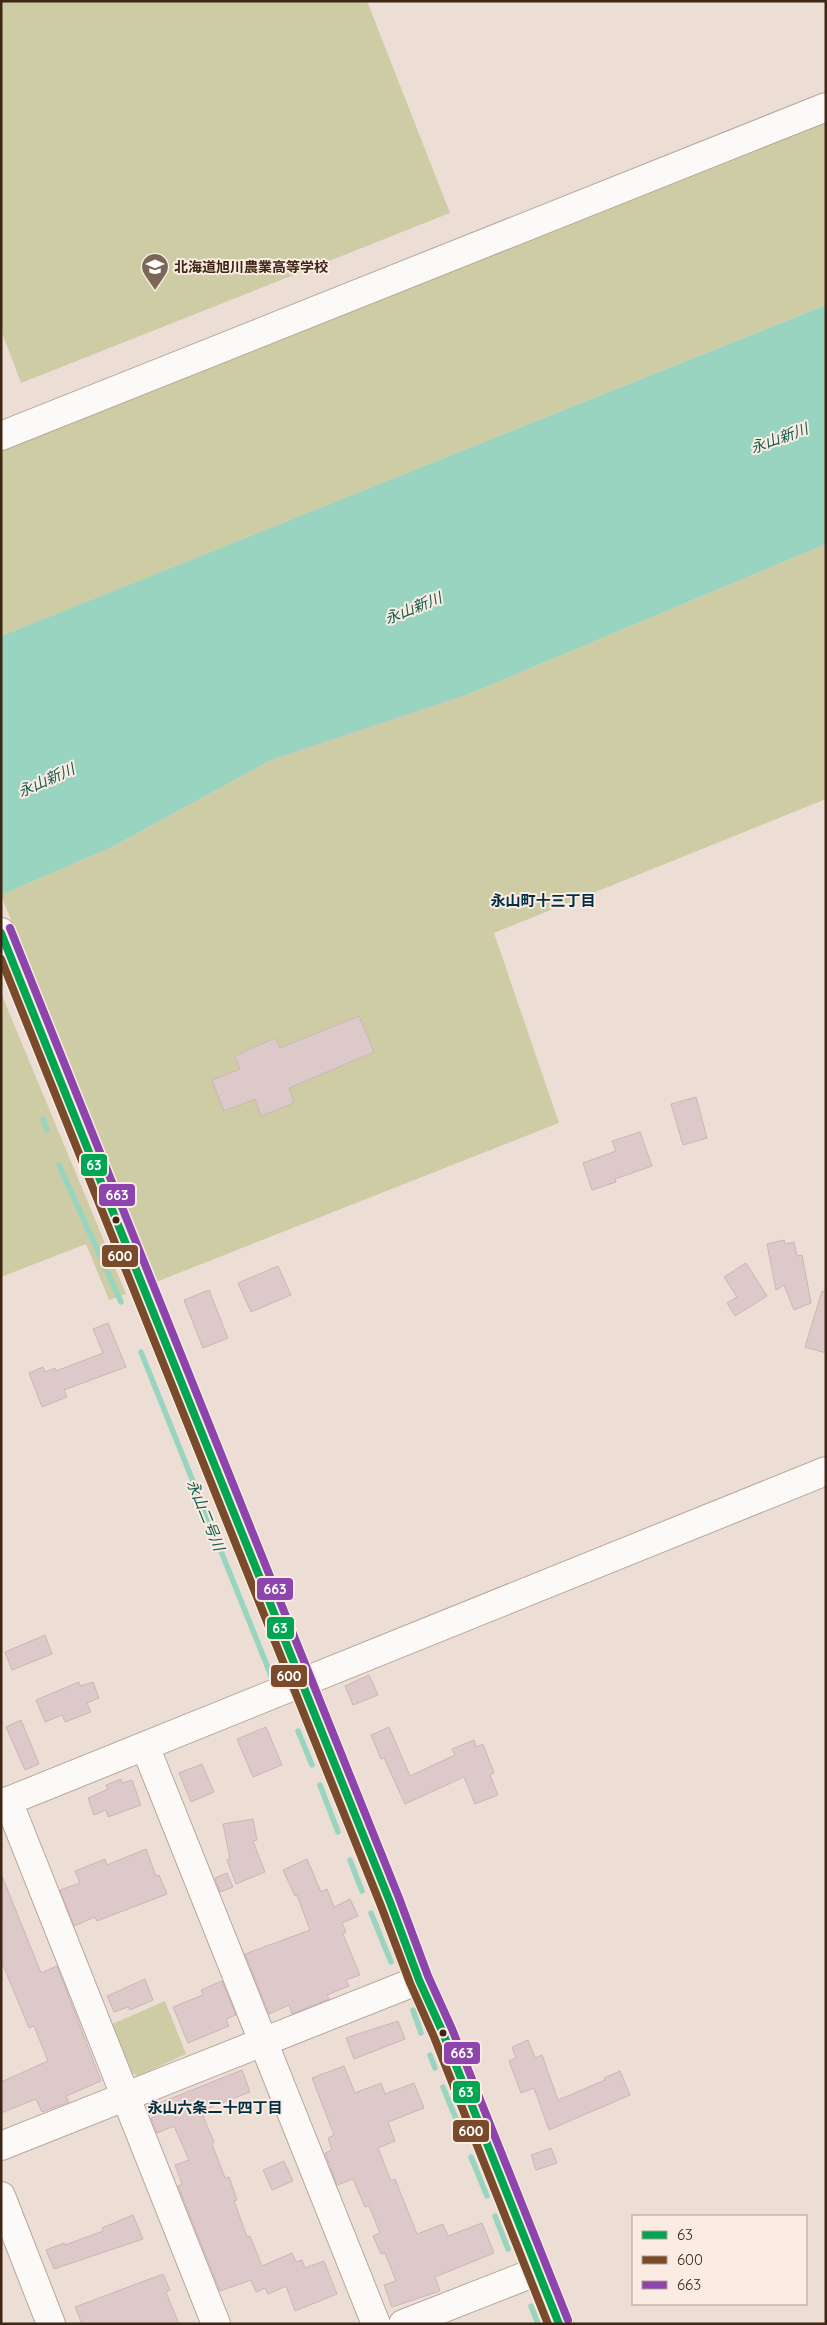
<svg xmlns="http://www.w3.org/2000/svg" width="827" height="2325" viewBox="0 0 827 2325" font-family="Quicksand,'Noto Sans JP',sans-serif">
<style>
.green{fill:#cecca5}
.water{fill:#99d4c0}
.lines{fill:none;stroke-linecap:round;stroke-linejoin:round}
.stream{stroke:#99d4c0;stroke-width:5.5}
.building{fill:#ddc9ca;stroke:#cab6b7}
.minor-casing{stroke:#b9a69a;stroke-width:30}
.minor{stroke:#fcfaf9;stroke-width:28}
.bus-1-casing{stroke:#faece3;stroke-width:11}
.bus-2-casing{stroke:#faece3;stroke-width:11}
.bus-3-casing{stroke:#faece3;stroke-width:11}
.bus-1{stroke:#00a651;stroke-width:8}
.bus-2{stroke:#7a4b2a;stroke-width:8}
.bus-3{stroke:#8e44ad;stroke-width:8}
.bus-dot{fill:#3f2514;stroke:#faece3;stroke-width:2}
.labels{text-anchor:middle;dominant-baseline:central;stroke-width:4;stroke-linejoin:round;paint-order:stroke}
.poi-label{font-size:14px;font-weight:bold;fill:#3f2514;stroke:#faece3;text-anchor:start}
.water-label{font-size:15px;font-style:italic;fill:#125c4c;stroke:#faece3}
.neighbourhood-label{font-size:15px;font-weight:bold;fill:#002f44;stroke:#faece3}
.line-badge{stroke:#faece3;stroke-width:2}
.badge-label{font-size:14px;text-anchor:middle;font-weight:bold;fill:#fff}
</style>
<rect width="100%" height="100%" fill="#ecded4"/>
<!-- green -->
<path class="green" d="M 1,1 L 367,1 L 450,213 L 21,383 L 1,330 Z
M 826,115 L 826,305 L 1,636 L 1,437 Z
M 826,544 L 826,799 L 494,933 L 559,1123 L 156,1282 L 1,895 L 112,847 L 271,760 L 469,694 Z
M 1,993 L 126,1294 L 109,1300 L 86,1244 L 1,1277 Z
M 165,2001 L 186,2054 L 138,2076 L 127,2071 L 110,2025 Z"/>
<!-- water -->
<path class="water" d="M 826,305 L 826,544 L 469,694 L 271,760 L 112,847 L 1,895 L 1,636 Z"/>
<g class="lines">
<!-- stream -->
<path class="stream" d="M 43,1119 L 47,1130
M 59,1165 L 121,1302
M 141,1352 L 272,1678
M 298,1731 L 312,1765
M 320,1785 L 338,1832
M 350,1860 L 362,1891
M 371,1913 L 391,1962
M 413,2010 L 421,2033
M 430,2055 L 435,2068
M 443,2087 L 463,2136
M 471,2157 L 487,2196
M 495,2216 L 508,2249
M 531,2306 L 538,2324"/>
</g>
<!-- building -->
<path class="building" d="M 359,1016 L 374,1052 L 289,1088 L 294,1103 L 261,1116 L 255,1099 L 224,1111 L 212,1080 L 240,1069 L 235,1056 L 275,1038 L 280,1048 Z
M 696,1097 L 707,1138 L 683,1145 L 671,1104 Z
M 640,1132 L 652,1166 L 615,1179 L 616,1182 L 592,1190 L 583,1163 L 616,1151 L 612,1141 Z
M 784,1240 L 785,1244 L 794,1242 L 797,1256 L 802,1255 L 811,1303 L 794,1310 L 784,1285 L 776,1290 L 767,1244 Z
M 746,1263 L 767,1296 L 735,1316 L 727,1303 L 737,1297 L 724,1277 Z
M 278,1266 L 291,1295 L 251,1312 L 238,1283 Z
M 209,1290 L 228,1338 L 203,1348 L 184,1300 Z
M 822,1291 L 826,1292 L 826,1353 L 805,1347 Z
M 108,1323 L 126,1367 L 64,1390 L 67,1397 L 42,1407 L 29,1373 L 43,1367 L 45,1372 L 55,1368 L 56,1371 L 103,1353 L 93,1329 Z
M 45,1635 L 52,1654 L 12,1670 L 5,1652 Z
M 369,1675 L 378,1695 L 353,1705 L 345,1686 Z
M 79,1682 L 80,1686 L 93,1682 L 99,1698 L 87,1703 L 91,1712 L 65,1722 L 62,1715 L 45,1722 L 36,1700 Z
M 21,1720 L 39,1764 L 25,1770 L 6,1727 Z
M 266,1727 L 282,1765 L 253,1777 L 237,1739 Z
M 389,1727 L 410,1776 L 455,1755 L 452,1749 L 474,1740 L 476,1747 L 483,1744 L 494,1773 L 490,1775 L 498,1795 L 475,1804 L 464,1777 L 405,1804 L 384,1758 L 381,1759 L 371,1735 Z
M 202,1764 L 214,1792 L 191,1802 L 179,1773 Z
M 121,1779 L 122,1783 L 132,1780 L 141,1805 L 108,1817 L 106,1810 L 94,1815 L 88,1798 L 108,1789 L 106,1785 Z
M 253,1819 L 257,1840 L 253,1841 L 265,1872 L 236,1884 L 227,1860 L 230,1859 L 223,1824 Z
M 146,1849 L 156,1876 L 159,1875 L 167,1894 L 97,1921 L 95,1917 L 74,1926 L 60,1890 L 80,1883 L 75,1871 L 105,1859 L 107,1865 Z
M 307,1859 L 321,1892 L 327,1889 L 334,1907 L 350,1899 L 358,1916 L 342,1923 L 346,1932 L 343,1934 L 360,1975 L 346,1980 L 349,1986 L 327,1995 L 329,1999 L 292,2014 L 289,2005 L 269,2014 L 245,1954 L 310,1930 L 297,1895 L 295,1896 L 283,1870 Z
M 227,1873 L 233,1887 L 220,1892 L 215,1878 Z
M 2,1876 L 41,1973 L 57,1966 L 101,2081 L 66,2096 L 69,2102 L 42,2112 L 36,2099 L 1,2113 L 1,2082 L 48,2061 L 34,2026 L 29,2028 L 1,1960 Z
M 145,1979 L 153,2000 L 130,2010 L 128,2007 L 114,2012 L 107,1996 Z
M 222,1981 L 236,2015 L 226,2019 L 229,2026 L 188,2043 L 173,2007 L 203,1995 L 201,1990 Z
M 398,2021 L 405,2039 L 354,2059 L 346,2038 Z
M 528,2040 L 535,2058 L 542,2055 L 558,2100 L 605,2080 L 604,2078 L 620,2071 L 630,2095 L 549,2130 L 534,2088 L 521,2093 L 509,2061 L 516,2058 L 512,2047 Z
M 344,2066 L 355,2093 L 381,2083 L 385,2094 L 414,2083 L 424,2108 L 388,2122 L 395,2141 L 378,2148 L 391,2181 L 395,2179 L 417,2234 L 443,2224 L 448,2236 L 482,2223 L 494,2253 L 435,2277 L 440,2291 L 392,2307 L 384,2285 L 396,2281 L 385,2253 L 381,2254 L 373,2236 L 380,2233 L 369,2206 L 365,2207 L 353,2179 L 337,2185 L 325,2153 L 332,2150 L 328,2138 L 334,2135 L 312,2078 Z
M 242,2070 L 250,2092 L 201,2111 L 214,2142 L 212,2144 L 225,2178 L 229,2177 L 237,2200 L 234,2201 L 247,2237 L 250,2236 L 262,2266 L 292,2253 L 296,2262 L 302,2260 L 305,2268 L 324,2261 L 337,2294 L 295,2311 L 286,2286 L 268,2294 L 265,2288 L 256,2292 L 251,2280 L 220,2291 L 178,2186 L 182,2184 L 175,2165 L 189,2160 L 174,2126 L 157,2133 L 151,2118 L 156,2116 L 152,2106 Z
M 551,2148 L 557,2163 L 536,2170 L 531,2155 Z
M 284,2161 L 293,2181 L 272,2190 L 263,2170 Z
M 133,2215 L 143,2239 L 54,2269 L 46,2250 L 64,2243 L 65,2245 L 103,2231 L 102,2228 Z
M 163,2274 L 170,2290 L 166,2292 L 179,2324 L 82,2324 L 75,2307 Z"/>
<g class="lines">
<defs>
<path id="minor" d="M 1,436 L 826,107
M 1,932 L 390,1902 L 419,1980 L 443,2033 L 559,2324
M 145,1746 L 376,2324
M 8,1801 L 216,2324
M 1,1804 L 826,1471
M 1,2146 L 419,1980
M 1,2196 L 51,2324
M 403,2324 L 538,2271"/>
</defs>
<!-- minor casing -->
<use href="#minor" class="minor-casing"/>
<!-- minor -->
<use href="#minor" class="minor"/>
<defs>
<path id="bus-1" d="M 1,933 L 390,1902 L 419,1980 L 443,2033 L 559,2324"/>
<path id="bus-2" d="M 1,959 L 381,1906 L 410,1983 L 434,2037 L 548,2324"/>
<path id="bus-3" d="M 10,928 L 399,1898 L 428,1976 L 452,2029 L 568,2320"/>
</defs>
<!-- bus-1 casing -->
<use href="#bus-1" class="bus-1-casing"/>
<!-- bus-2 casing -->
<use href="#bus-2" class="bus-2-casing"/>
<!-- bus-3 casing -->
<use href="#bus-3" class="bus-3-casing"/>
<!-- bus-1 -->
<use href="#bus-1" class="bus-1"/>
<!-- bus-2 -->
<use href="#bus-2" class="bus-2"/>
<!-- bus-3 -->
<use href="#bus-3" class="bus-3"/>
</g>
<!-- icons -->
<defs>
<symbol id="school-pin" viewBox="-11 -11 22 30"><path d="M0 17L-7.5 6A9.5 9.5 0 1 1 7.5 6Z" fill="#7c6657" stroke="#faece3"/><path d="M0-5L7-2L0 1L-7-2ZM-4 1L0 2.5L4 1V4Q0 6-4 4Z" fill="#fff"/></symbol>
</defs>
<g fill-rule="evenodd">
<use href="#school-pin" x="139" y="251" width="32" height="43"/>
</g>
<!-- markers -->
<g class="bus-dot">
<circle cx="116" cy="1220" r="4.5"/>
<circle cx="443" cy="2033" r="4.5"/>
</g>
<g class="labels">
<!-- poi labels -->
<g class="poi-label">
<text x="174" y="267">北海道旭川農業高等学校</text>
</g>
<!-- water labels -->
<g class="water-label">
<text transform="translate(779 438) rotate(-20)">永山新川</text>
<text transform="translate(413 608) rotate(-22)">永山新川</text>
<text transform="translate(46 780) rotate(-24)">永山新川</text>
<text transform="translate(206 1515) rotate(68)">永山二号川</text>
</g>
<!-- neighbourhood labels -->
<g class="neighbourhood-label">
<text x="543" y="900">永山町十三丁目</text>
<text x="215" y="2107">永山六条二十四丁目</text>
</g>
</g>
<g class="line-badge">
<rect x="80" y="1153" width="28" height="24" rx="5" fill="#00a651"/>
<rect x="98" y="1183" width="38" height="24" rx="5" fill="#8e44ad"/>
<rect x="101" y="1244" width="38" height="24" rx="5" fill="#7a4b2a"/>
<rect x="256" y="1577" width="38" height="24" rx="5" fill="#8e44ad"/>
<rect x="266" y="1616" width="29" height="24" rx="5" fill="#00a651"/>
<rect x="270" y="1664" width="38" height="24" rx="5" fill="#7a4b2a"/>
<rect x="443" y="2041" width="38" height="24" rx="5" fill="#8e44ad"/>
<rect x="452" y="2080" width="29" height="24" rx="5" fill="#00a651"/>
<rect x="452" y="2119" width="38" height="24" rx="5" fill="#7a4b2a"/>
</g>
<g class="badge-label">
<text x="94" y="1170">63</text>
<text x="117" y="1200">663</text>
<text x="120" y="1261">600</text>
<text x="275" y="1594">663</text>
<text x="280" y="1633">63</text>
<text x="289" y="1681">600</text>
<text x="462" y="2058">663</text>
<text x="466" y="2097">63</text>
<text x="471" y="2136">600</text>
</g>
<!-- border -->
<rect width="827" height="2325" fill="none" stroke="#3f2514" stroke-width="5"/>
<!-- legend -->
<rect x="632" y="2215" width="175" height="90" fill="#faece3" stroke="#af9c90"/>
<rect x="642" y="2231" width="25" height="8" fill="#00a651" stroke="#af9c90"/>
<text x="677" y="2240" font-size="15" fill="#3f2514">63</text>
<rect x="642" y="2256" width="25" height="8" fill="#7a4b2a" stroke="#af9c90"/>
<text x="677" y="2265" font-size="15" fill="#3f2514">600</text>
<rect x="642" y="2281" width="25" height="8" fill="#8e44ad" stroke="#af9c90"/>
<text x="677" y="2290" font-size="15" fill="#3f2514">663</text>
</svg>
